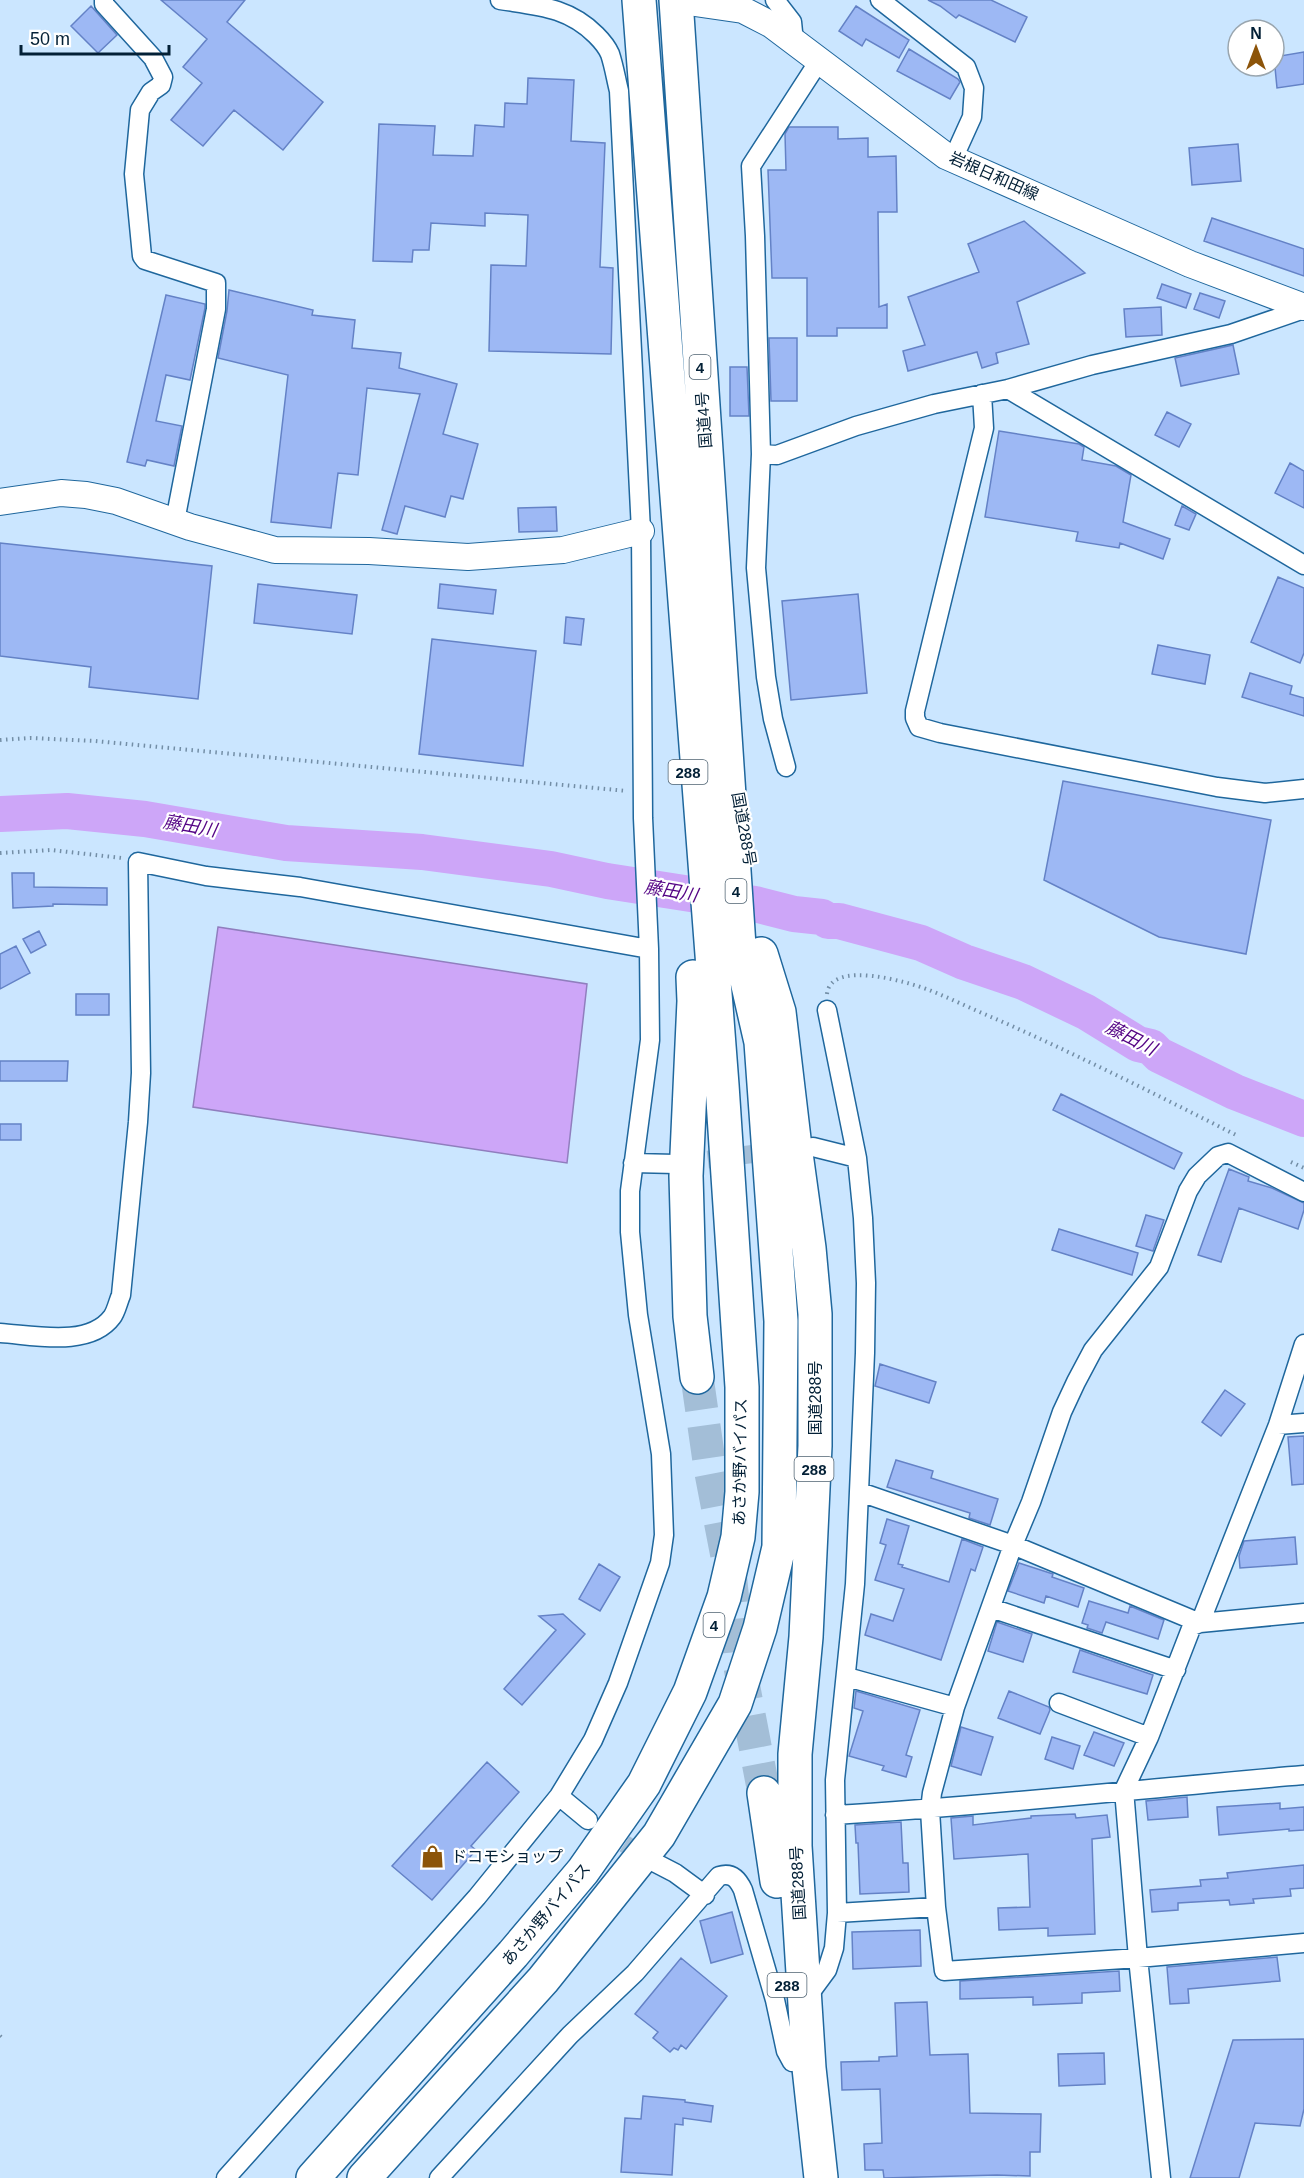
<svg xmlns="http://www.w3.org/2000/svg" width="1304" height="2178" viewBox="0 0 1304 2178" font-family="Helvetica,'Noto Sans JP',sans-serif">
<style>
.water{fill:#cda6f8;stroke:#907ebe;stroke-width:1.5}
.lines{fill:none;stroke-linecap:round;stroke-linejoin:round}
.river{stroke:#cda6f8;stroke-width:36}
.building{fill:#9db8f4;stroke:#6482c6;stroke-width:1.5}
.street-tunnel{stroke:#a3bed7;stroke-width:18;stroke-dasharray:18 9;stroke-linecap:butt}
.highway-tunnel{stroke:#a3bed7;stroke-width:33;stroke-dasharray:33 16;stroke-linecap:butt}
.street-casing{stroke:#1f679d;stroke-width:21}
.secondary-casing{stroke:#1f679d;stroke-width:28}
.highway-casing{stroke:#1f679d;stroke-width:36}
.path{stroke:#738ea6;stroke-width:4;stroke-dasharray:1.5 4.5;stroke-linecap:butt}
.street{stroke:#fff;stroke-width:18}
.secondary{stroke:#fff;stroke-width:26}
.highway{stroke:#fff;stroke-width:33}
.labels{text-anchor:middle;dominant-baseline:central;stroke-width:4.5;stroke-linejoin:round;paint-order:stroke}
.shield{fill:#fff;stroke:#4f6372;stroke-width:1.5}
.shield-label{font-size:15px;font-weight:bold;fill:#032036}
.street-label{font-size:16px;fill:#032036;stroke:#fff}
.poi-label{font-size:16px;fill:#032036;stroke:#fff;text-anchor:start}
.water-label{font-size:18px;font-style:italic;fill:#540485;stroke:#fff}
</style>
<rect width="100%" height="100%" fill="#cbe6ff"/>
<!-- water -->
<path class="water" d="M 218,927 L 587,984 L 567,1163 L 193,1107 Z"/>
<g class="lines">
<!-- river -->
<path class="river" d="M 0,814 L 67,811 L 145,819 L 286,843 L 422,852 L 551,869 L 607,881 L 755,904 L 794,914 L 822,917 L 828,921 L 839,921 L 921,943 L 964,962 L 1023,982 L 1086,1012 L 1138,1044 L 1151,1047 L 1159,1055 L 1235,1092 L 1304,1119"/>
</g>
<!-- building -->
<path class="building" d="M 161,0 L 245,0 L 227,22 L 323,102 L 283,150 L 234,110 L 203,146 L 171,120 L 202,83 L 183,67 L 207,39 Z
M 928,0 L 991,0 L 1027,17 L 1015,42 L 959,15 L 956,18 L 940,6 Z
M 91,6 L 117,35 L 98,53 L 71,26 Z
M 856,6 L 909,40 L 899,58 L 866,39 L 862,46 L 839,31 Z
M 909,49 L 958,79 L 960,82 L 950,99 L 897,71 Z
M 1304,52 L 1304,84 L 1277,88 L 1274,57 Z
M 528,78 L 574,80 L 571,141 L 605,143 L 600,267 L 613,268 L 611,354 L 489,351 L 491,265 L 526,266 L 528,215 L 485,213 L 485,226 L 431,223 L 429,250 L 413,250 L 412,262 L 373,261 L 379,124 L 435,126 L 433,155 L 473,156 L 475,125 L 504,127 L 505,103 L 527,104 Z
M 789,127 L 838,127 L 838,139 L 868,138 L 868,157 L 896,156 L 897,212 L 878,212 L 879,307 L 887,304 L 887,328 L 837,328 L 837,336 L 807,336 L 807,278 L 772,278 L 768,170 L 786,170 L 785,134 Z
M 1238,144 L 1241,181 L 1192,185 L 1189,148 Z
M 1212,218 L 1304,249 L 1304,276 L 1204,241 Z
M 1024,221 L 1085,273 L 1017,302 L 1029,344 L 996,353 L 998,363 L 982,368 L 977,352 L 908,371 L 903,351 L 925,345 L 908,297 L 979,272 L 968,244 Z
M 1162,284 L 1191,294 L 1186,308 L 1157,298 Z
M 229,290 L 313,310 L 312,315 L 355,320 L 352,348 L 401,353 L 399,368 L 457,384 L 443,434 L 478,444 L 463,499 L 451,496 L 445,517 L 405,506 L 397,534 L 382,530 L 420,394 L 367,388 L 358,475 L 338,473 L 331,528 L 271,522 L 288,375 L 218,358 L 227,311 Z
M 1200,293 L 1225,301 L 1219,318 L 1194,309 Z
M 166,295 L 205,304 L 205,308 L 190,380 L 166,375 L 156,421 L 182,426 L 174,466 L 147,460 L 145,466 L 127,462 Z
M 1161,307 L 1162,335 L 1126,337 L 1124,309 Z
M 769,338 L 797,338 L 797,401 L 771,401 Z
M 1233,345 L 1239,374 L 1181,386 L 1175,358 Z
M 730,367 L 747,367 L 749,416 L 730,416 Z
M 1167,412 L 1191,424 L 1179,447 L 1155,435 Z
M 999,431 L 1079,444 L 1084,447 L 1082,460 L 1116,466 L 1131,475 L 1123,522 L 1170,539 L 1163,559 L 1120,543 L 1119,548 L 1076,541 L 1078,532 L 985,517 Z
M 1290,463 L 1304,471 L 1304,508 L 1275,493 Z
M 1182,506 L 1196,514 L 1189,530 L 1175,525 Z
M 556,507 L 557,531 L 519,532 L 518,508 Z
M 0,543 L 212,566 L 198,699 L 89,687 L 91,667 L 0,656 Z
M 1278,577 L 1304,588 L 1304,653 L 1300,663 L 1251,642 Z
M 258,584 L 357,595 L 352,634 L 254,623 Z
M 440,584 L 496,590 L 493,614 L 438,608 Z
M 858,594 L 867,693 L 791,700 L 782,601 Z
M 566,617 L 584,619 L 581,645 L 564,643 Z
M 432,639 L 536,651 L 523,766 L 419,754 Z
M 1158,645 L 1210,655 L 1205,684 L 1152,674 Z
M 1250,673 L 1292,686 L 1290,694 L 1304,698 L 1304,716 L 1242,697 Z
M 1063,781 L 1271,820 L 1246,954 L 1159,937 L 1044,880 Z
M 12,873 L 34,873 L 34,887 L 107,888 L 107,905 L 53,904 L 53,906 L 13,908 Z
M 39,931 L 46,945 L 31,953 L 23,939 Z
M 16,946 L 30,973 L 0,989 L 0,954 Z
M 76,994 L 109,994 L 109,1015 L 76,1015 Z
M 0,1061 L 68,1061 L 67,1081 L 0,1081 Z
M 1061,1094 L 1182,1153 L 1174,1169 L 1053,1110 Z
M 0,1124 L 21,1124 L 21,1140 L 0,1140 Z
M 1229,1169 L 1249,1177 L 1248,1181 L 1272,1188 L 1304,1203 L 1304,1210 L 1298,1229 L 1239,1208 L 1221,1262 L 1198,1255 Z
M 1146,1215 L 1164,1220 L 1153,1251 L 1136,1246 Z
M 1059,1229 L 1138,1253 L 1132,1275 L 1052,1250 Z
M 880,1364 L 936,1382 L 929,1403 L 875,1386 Z
M 1225,1390 L 1245,1404 L 1221,1436 L 1202,1422 Z
M 1304,1436 L 1304,1484 L 1292,1485 L 1288,1437 Z
M 896,1460 L 933,1471 L 931,1478 L 998,1499 L 990,1525 L 969,1518 L 970,1513 L 887,1487 Z
M 887,1519 L 909,1526 L 898,1564 L 903,1565 L 902,1567 L 949,1582 L 962,1539 L 983,1547 L 975,1571 L 971,1569 L 941,1660 L 865,1635 L 871,1614 L 893,1621 L 904,1589 L 875,1580 L 886,1545 L 880,1543 Z
M 1295,1537 L 1297,1564 L 1240,1568 L 1239,1556 L 1244,1541 Z
M 1019,1563 L 1053,1574 L 1052,1577 L 1084,1588 L 1078,1607 L 1046,1596 L 1044,1603 L 1008,1591 Z
M 599,1564 L 620,1577 L 600,1611 L 579,1599 Z
M 1089,1601 L 1128,1613 L 1130,1606 L 1164,1620 L 1158,1639 L 1106,1622 L 1102,1633 L 1087,1628 L 1088,1625 L 1082,1623 Z
M 563,1614 L 585,1634 L 522,1705 L 504,1689 L 556,1630 L 539,1616 Z
M 997,1622 L 1032,1634 L 1023,1662 L 988,1651 Z
M 1080,1650 L 1153,1675 L 1147,1694 L 1073,1672 Z
M 856,1691 L 920,1710 L 906,1755 L 912,1757 L 906,1777 L 882,1770 L 884,1766 L 849,1756 L 863,1711 L 854,1708 Z
M 1009,1691 L 1049,1707 L 1050,1710 L 1040,1734 L 998,1718 Z
M 961,1727 L 993,1737 L 981,1775 L 951,1766 Z
M 1094,1732 L 1124,1743 L 1114,1766 L 1084,1755 Z
M 1052,1737 L 1080,1746 L 1073,1769 L 1045,1759 Z
M 487,1762 L 519,1792 L 471,1846 L 476,1850 L 432,1900 L 392,1866 Z
M 1187,1797 L 1188,1817 L 1148,1820 L 1146,1801 Z
M 1280,1803 L 1280,1809 L 1304,1807 L 1304,1830 L 1289,1831 L 1289,1829 L 1219,1835 L 1217,1807 Z
M 1075,1814 L 1076,1818 L 1107,1815 L 1110,1837 L 1092,1839 L 1095,1934 L 1048,1936 L 1048,1928 L 999,1930 L 998,1908 L 1030,1907 L 1028,1854 L 954,1859 L 951,1818 L 973,1816 L 973,1825 L 1031,1818 L 1031,1816 Z
M 901,1822 L 903,1863 L 908,1863 L 909,1892 L 860,1894 L 858,1843 L 856,1843 L 855,1825 Z
M 1304,1865 L 1304,1888 L 1290,1889 L 1291,1896 L 1253,1899 L 1254,1903 L 1230,1905 L 1229,1900 L 1178,1903 L 1178,1910 L 1152,1912 L 1150,1890 L 1201,1886 L 1200,1880 L 1228,1878 L 1227,1873 Z
M 732,1912 L 743,1954 L 711,1963 L 700,1921 Z
M 920,1930 L 921,1966 L 853,1969 L 852,1932 Z
M 1277,1957 L 1280,1981 L 1188,1989 L 1189,2003 L 1170,2004 L 1167,1967 Z
M 681,1958 L 727,1996 L 686,2049 L 681,2045 L 678,2050 L 674,2048 L 670,2052 L 653,2038 L 658,2032 L 635,2014 Z
M 1119,1971 L 1120,1991 L 1082,1993 L 1082,2003 L 1033,2005 L 1033,1997 L 960,1999 L 960,1981 Z
M 927,2002 L 930,2055 L 968,2054 L 970,2113 L 1041,2114 L 1040,2152 L 1030,2152 L 1030,2176 L 997,2175 L 884,2178 L 883,2170 L 865,2170 L 864,2144 L 882,2143 L 880,2089 L 842,2090 L 841,2062 L 879,2061 L 879,2057 L 897,2056 L 895,2003 Z
M 1304,2039 L 1304,2109 L 1300,2126 L 1255,2123 L 1239,2178 L 1190,2178 L 1233,2040 Z
M 1104,2053 L 1105,2084 L 1059,2086 L 1058,2054 Z
M 643,2096 L 685,2100 L 685,2102 L 713,2106 L 711,2122 L 683,2118 L 683,2125 L 675,2124 L 672,2175 L 621,2172 L 625,2118 L 641,2119 Z"/>
<g class="lines">
<!-- street-tunnel -->
<path class="street-tunnel" d="M 681,1163 L 776,1151
M 602,1829 L 646,1858"/>
<!-- highway-tunnel -->
<path class="highway-tunnel" d="M 697,1377 L 710,1468 L 730,1572 L 739,1662 L 764,1793"/>
<defs>
<path id="street" d="M 104,0 L 104,4 L 153,58 L 163,77 L 161,85 L 151,92 L 140,110 L 134,174 L 142,256 L 145,260 L 216,283 L 216,309 L 175,521
M 775,0 L 792,22 L 794,42
M 880,0 L 966,67 L 974,88 L 972,117 L 953,159
M 1008,389 L 1304,565
M 982,394 L 984,428 L 915,711 L 915,718 L 919,727 L 940,733 L 1217,787 L 1265,793 L 1304,789
M 761,454 L 777,455 L 856,426 L 934,404 L 1008,389 L 1092,365 L 1231,334 L 1304,309
M 786,767 L 773,719 L 766,677 L 756,568 L 761,454 L 755,236 L 751,166 L 819,61
M 813,1147 L 857,1158
M 633,1163 L 676,1164
M 1304,1192 L 1228,1153 L 1218,1156 L 1197,1176 L 1188,1191 L 1159,1267 L 1093,1350 L 1076,1382 L 1062,1412 L 1031,1502 L 1013,1545 L 955,1707 L 932,1793 L 930,1810 L 936,1907 L 944,1971 L 1138,1958 L 1304,1943
M 0,1333 C 33,1335 89,1348 112,1317 C 116,1312 118,1302 121,1295 L 138,1122 L 141,1073 L 138,862 L 206,876 L 300,887 L 649,949
M 1278,1425 L 1304,1423
M 860,1492 L 1013,1545 L 1200,1623 L 1304,1613
M 991,1608 L 1176,1670
M 847,1677 L 955,1707
M 1059,1703 L 1149,1737
M 559,1796 L 588,1820
M 835,1815 C 991,1806 1148,1788 1304,1775
M 646,1858 L 675,1873 L 705,1895
M 837,1913 L 936,1907
M 805,1994 L 813,1989 L 827,1970 L 834,1948 L 837,1913 L 835,1780 L 855,1584 L 865,1353 L 866,1283 L 863,1218 L 857,1158 L 827,1010
M 226,2178 L 477,1897 L 559,1796 L 593,1740 L 618,1683 L 660,1563 L 664,1535 L 661,1454 L 638,1315 L 630,1232 L 630,1191 L 650,1040 L 649,949 L 643,818 L 641,531 L 619,91 C 616,79 614,66 610,54 C 607,47 602,41 596,35 C 568,7 538,6 500,0
M 439,2178 L 570,2035 L 635,1973 L 719,1876 C 732,1872 738,1879 743,1890 L 775,2000 L 786,2051 L 792,2062
M 1161,2178 L 1138,1958 L 1124,1790 L 1149,1737 L 1192,1626 L 1200,1623 L 1278,1425 L 1304,1344"/>
<path id="secondary" d="M 674,0 L 743,10 L 772,25 L 946,156 L 1190,264 L 1304,307
M 0,502 L 61,493 L 86,495 L 116,501 L 190,527 L 275,550 L 369,551 L 468,557 L 563,550 L 641,531"/>
<path id="highway" d="M 761,954 L 779,1012 L 794,1139 L 809,1248 L 815,1314 L 815,1446 L 806,1637 L 795,1754 L 795,1846 L 809,2068 L 821,2178
M 693,977 L 694,1001 L 686,1176 L 690,1316 L 697,1377
M 764,1793 L 777,1881
M 313,2178 L 513,1954 L 583,1871 L 644,1784 L 690,1692 L 724,1597 L 738,1537 L 742,1492 L 742,1387 L 722,1085 L 639,0
M 364,2178 L 543,1980 L 659,1835 L 735,1704 L 760,1628 L 779,1547 L 781,1321 L 761,1042 L 739,946 L 676,0"/>
</defs>
<!-- street casing -->
<use href="#street" class="street-casing"/>
<!-- secondary casing -->
<use href="#secondary" class="secondary-casing"/>
<!-- highway casing -->
<use href="#highway" class="highway-casing"/>
<!-- path -->
<path class="path" d="M 0,740 L 30,738 L 95,741 L 627,791
M 0,853 L 51,850 L 122,858
M 827,994 C 831,959 908,982 929,990 C 952,999 974,1010 996,1019 C 1078,1055 1157,1095 1236,1135
M 1291,1162 L 1304,1168
M 0,2036 L 2,2038 L 0,2040"/>
<!-- street -->
<use href="#street" class="street"/>
<!-- secondary -->
<use href="#secondary" class="secondary"/>
<!-- highway -->
<use href="#highway" class="highway"/>
</g>
<!-- icons -->
<defs>
<symbol id="shop-bare" viewBox="-9 -9 18 18"><path d="M-5-2.5h2.3a2.7 3.5 0 0 1 5.4 0H5L5.5 6h-11ZM-1.5-2.5h3a1.5 2.3 0 0 0-3 0Z" fill="#8c5409" stroke="#fff" stroke-width="2.5" paint-order="stroke"/></symbol>
</defs>
<g fill-rule="evenodd">
<use href="#shop-bare" x="416" y="1840" width="33" height="33"/>
</g>
<g class="labels">
<!-- shield labels -->
<g class="shield">
<rect x="689.5" y="355" width="21" height="24" rx="4.5"/>
<rect x="668.5" y="760" width="39" height="24" rx="4.5"/>
<rect x="725.5" y="879" width="21" height="24" rx="4.5"/>
<rect x="794.5" y="1457" width="39" height="24" rx="4.5"/>
<rect x="703.5" y="1613" width="21" height="24" rx="4.5"/>
<rect x="767.5" y="1973" width="39" height="24" rx="4.5"/>
</g>
<g class="shield-label">
<text x="700" y="367">4</text>
<text x="688" y="772">288</text>
<text x="736" y="891">4</text>
<text x="814" y="1469">288</text>
<text x="714" y="1625">4</text>
<text x="787" y="1985">288</text>
</g>
<!-- street labels -->
<g class="street-label">
<text transform="translate(994 176) rotate(24)">岩根日和田線</text>
<text transform="translate(704 420) rotate(-94)">国道4号</text>
<text transform="translate(744 829) rotate(80)">国道288号</text>
<text transform="translate(815 1398) rotate(-90)">国道288号</text>
<text transform="translate(740 1462) rotate(-89)">あさか野バイパス</text>
<text transform="translate(798 1883) rotate(-93)">国道288号</text>
<text transform="translate(546 1914) rotate(-50)">あさか野バイパス</text>
</g>
<!-- poi labels -->
<g class="poi-label">
<text x="451" y="1856">ドコモショップ</text>
</g>
<!-- water labels -->
<g class="water-label">
<text transform="translate(190 826) rotate(10)">藤田川</text>
<text transform="translate(671 891) rotate(10)">藤田川</text>
<text transform="translate(1131 1038) rotate(27)">藤田川</text>
</g>
</g>
<!-- north arrow -->
<g transform="translate(1256 48)"><circle r="28" fill="#ffffff" stroke="#9aa6af" stroke-width="1.5"/>
<path d="M0-4.5L10 22L0 15L-10 22Z" fill="#8c5409"/>
<text y="-9" font-size="16" font-weight="bold" text-anchor="middle" fill="#032036">N</text>
</g>
<!-- scale -->
<path d="M21 45v9h148v-9" fill="none" stroke="#032036" stroke-width="3"/>
<text x="30" y="45" font-size="18" fill="#032036" stroke="#ffffff" stroke-width="4.5" paint-order="stroke">50 m</text>
</svg>
